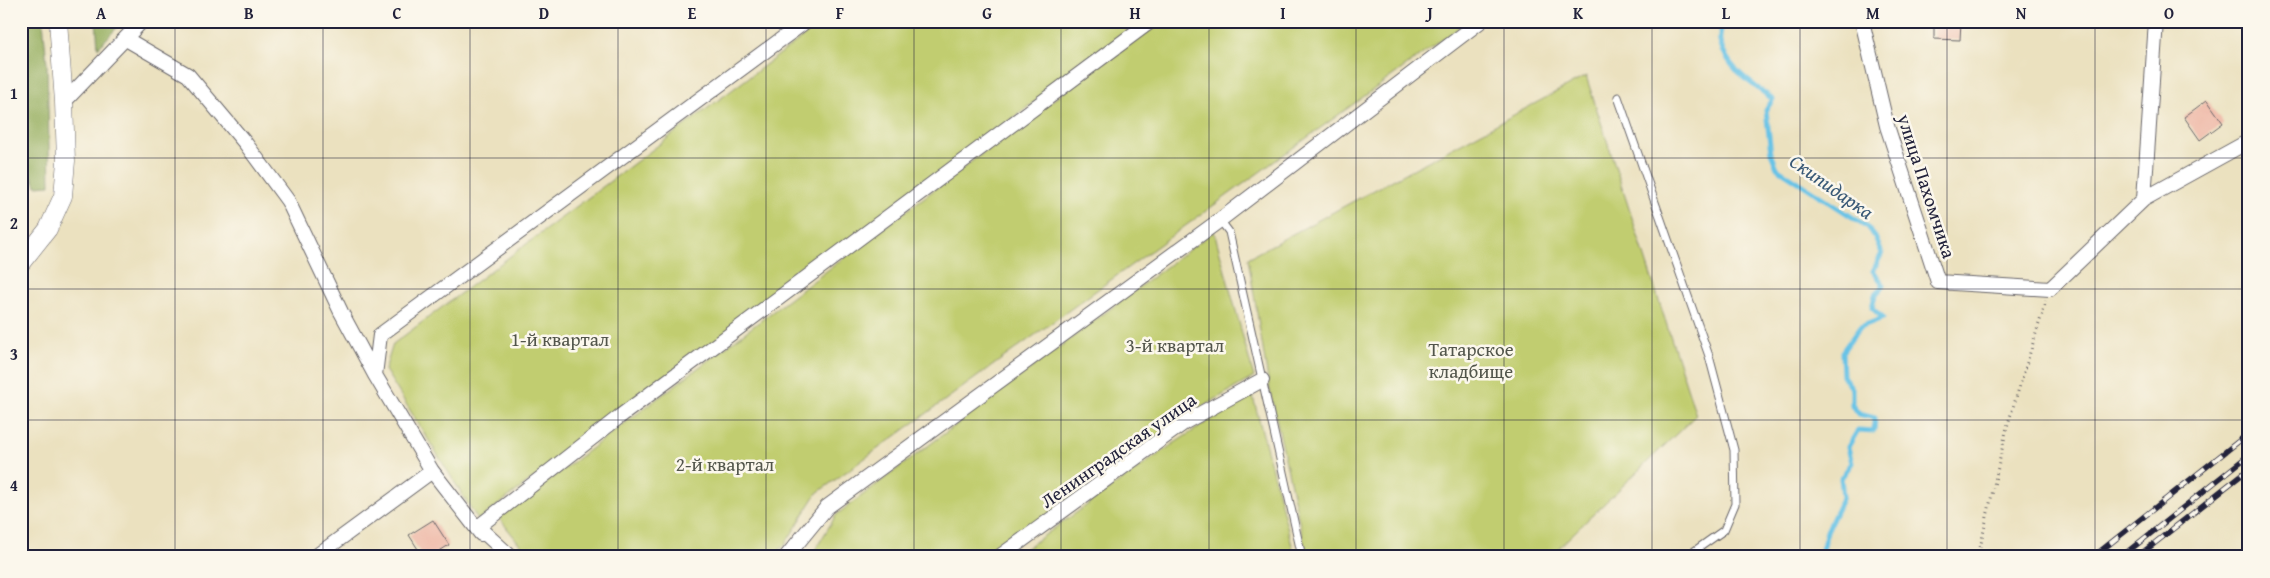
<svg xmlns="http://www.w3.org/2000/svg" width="2270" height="578" viewBox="0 0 2270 578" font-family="'Gentium Book Plus',serif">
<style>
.green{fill:#c1cd6f;stroke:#727855}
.forest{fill:#98b062;stroke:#5d694e}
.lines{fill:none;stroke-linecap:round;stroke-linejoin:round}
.stream{stroke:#68c3e6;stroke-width:5}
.building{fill:#edb19f}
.service-casing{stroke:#686569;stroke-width:9}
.minor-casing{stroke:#686569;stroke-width:16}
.tertiary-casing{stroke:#686569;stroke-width:19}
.path{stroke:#686569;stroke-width:3;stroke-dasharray:1 4;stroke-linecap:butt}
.service{stroke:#fff;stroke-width:7}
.minor{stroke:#fff;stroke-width:14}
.tertiary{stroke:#fff;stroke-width:18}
.rail-casing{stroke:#22223b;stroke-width:5.5}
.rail{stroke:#fbf7ec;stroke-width:4;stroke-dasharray:11;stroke-linecap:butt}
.grid{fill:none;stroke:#22223b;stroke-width:1;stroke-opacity:0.55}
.labels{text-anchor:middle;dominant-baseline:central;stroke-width:5;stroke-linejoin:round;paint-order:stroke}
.street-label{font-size:19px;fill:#22223b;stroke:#fbf7ec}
.park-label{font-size:19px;fill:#52554b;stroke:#fbf7ec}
.water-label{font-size:20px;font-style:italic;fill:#3a5a77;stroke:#fbf7ec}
.neatline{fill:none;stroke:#22223b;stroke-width:2}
.grid-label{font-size:16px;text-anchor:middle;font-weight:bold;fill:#22223b}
</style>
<rect width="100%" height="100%" fill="#fbf7ec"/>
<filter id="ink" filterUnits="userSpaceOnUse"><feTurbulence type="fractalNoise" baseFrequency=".02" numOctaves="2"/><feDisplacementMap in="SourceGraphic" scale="10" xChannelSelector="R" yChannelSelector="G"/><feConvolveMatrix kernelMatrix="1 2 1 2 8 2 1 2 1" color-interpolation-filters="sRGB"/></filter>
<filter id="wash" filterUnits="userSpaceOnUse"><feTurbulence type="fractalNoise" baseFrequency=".0096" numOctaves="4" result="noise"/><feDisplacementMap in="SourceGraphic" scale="20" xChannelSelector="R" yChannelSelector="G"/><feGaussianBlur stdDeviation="1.12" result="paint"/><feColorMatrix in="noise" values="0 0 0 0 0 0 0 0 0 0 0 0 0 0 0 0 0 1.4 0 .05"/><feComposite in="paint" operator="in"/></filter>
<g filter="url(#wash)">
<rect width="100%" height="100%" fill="#ebe1bf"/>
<!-- green -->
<path class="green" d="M 824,21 L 1142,21 L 478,520 L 385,370 L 393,344 Z
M 1158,21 L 1468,21 L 817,493 L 784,546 L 771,557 L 530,557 L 499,518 Z
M 1586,76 L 1696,415 L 1549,557 L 1307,557 L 1269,386 L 1248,258 Z
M 1214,231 L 1254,377 L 1181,419 L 989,557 L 811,557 L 836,515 Z
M 1252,393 L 1295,557 L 1014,557 L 1173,444 Z"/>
<!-- forest -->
<path class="forest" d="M 21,21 L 43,21 L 47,64 L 50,185 L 36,186 L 21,148 Z
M 96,21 L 123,21 L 98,48 Z"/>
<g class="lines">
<!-- stream -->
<path class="stream" d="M 1723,21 C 1722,27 1719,35 1720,41 C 1726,68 1752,84 1773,99 L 1766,110 L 1771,153 L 1777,168 L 1866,226 L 1875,237 L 1882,253 L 1873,271 L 1884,285 L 1875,295 L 1872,308 L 1883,318 L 1860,327 L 1842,352 L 1843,376 L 1852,388 L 1852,405 L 1859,414 L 1875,418 L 1874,431 L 1858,430 L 1848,447 L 1852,463 L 1841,478 L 1843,497 L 1827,531 L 1820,557"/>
</g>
<g id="blocks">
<!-- building -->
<path class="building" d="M 1934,21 L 1961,21 L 1960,40 L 1934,39 Z
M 2207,100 L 2223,123 L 2200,140 L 2184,117 Z
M 433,520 L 449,545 L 430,557 L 423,557 L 409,535 Z"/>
</g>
</g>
<g filter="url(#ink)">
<use href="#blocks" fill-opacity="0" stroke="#686569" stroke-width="1"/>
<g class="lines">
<defs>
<path id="service" d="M 1618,97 L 1709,356 L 1734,450 L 1735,504 L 1724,530 L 1686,557
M 1220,220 L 1229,232 L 1302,557"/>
<path id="minor" d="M 1862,21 L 1887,126 L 1938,282 L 2050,289 L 2144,199 L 2249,141
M 126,39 L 188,75 L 246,144 L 288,201 L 341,312 L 375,375 L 432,471 L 481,534
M 64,102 L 142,21
M 2144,199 L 2156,21
M 375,375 L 380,335 L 806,21
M 315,557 L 432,471
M 511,557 L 478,527 L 619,417 L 1151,21
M 786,557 L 827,507 L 1220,220 L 1481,21
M 999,557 L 1185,422 L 1262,380"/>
<path id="tertiary" d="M 21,263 L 48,229 L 63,196 L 66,161 L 64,102 L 58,21"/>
</defs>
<!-- service casing -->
<use href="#service" class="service-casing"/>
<!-- minor casing -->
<use href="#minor" class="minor-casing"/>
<!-- tertiary casing -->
<use href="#tertiary" class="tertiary-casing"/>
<!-- path -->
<path class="path" d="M 1978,557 L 2007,427 L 2046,301"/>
<!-- service -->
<use href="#service" class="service"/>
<!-- minor -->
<use href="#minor" class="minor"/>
<!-- tertiary -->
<use href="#tertiary" class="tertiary"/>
<defs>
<path id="rail" d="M 2093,557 L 2249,433
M 2121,557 L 2249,455
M 2137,557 L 2249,469"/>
</defs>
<!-- rail casing -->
<use href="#rail" class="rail-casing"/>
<!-- rail -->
<use href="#rail" class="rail"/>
</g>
</g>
<!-- grid -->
<path class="grid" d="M 175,21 L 175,557M 323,21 L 323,557M 470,21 L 470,557M 618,21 L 618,557M 766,21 L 766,557M 914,21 L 914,557M 1061,21 L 1061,557M 1209,21 L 1209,557M 1356,21 L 1356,557M 1504,21 L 1504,557M 1652,21 L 1652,557M 1800,21 L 1800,557M 1947,21 L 1947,557M 2095,21 L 2095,557M 21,158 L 2249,158M 21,289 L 2249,289M 21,420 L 2249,420"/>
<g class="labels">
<!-- street labels -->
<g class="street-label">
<text transform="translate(1927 186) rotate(72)">улица Пахомчика</text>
<text transform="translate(1118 450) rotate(-35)">Ленинградская улица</text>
</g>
<!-- park labels -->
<g class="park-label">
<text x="560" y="339">1-й квартал</text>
<text x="1175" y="345">3-й квартал</text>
<text x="1471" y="349">Татарское<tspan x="1471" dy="22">кладбище</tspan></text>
<text x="725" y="464">2-й квартал</text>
</g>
<!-- water labels -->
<g class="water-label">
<text transform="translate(1832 186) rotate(35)">Скипидарка</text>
</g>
</g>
<!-- margin -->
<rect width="2270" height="578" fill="none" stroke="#fbf7ec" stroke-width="55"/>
<rect x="28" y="28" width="2214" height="522" class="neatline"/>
<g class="grid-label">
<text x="101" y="19">A</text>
<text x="249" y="19">B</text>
<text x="397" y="19">C</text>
<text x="544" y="19">D</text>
<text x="692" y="19">E</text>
<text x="840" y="19">F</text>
<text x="987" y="19">G</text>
<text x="1135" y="19">H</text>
<text x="1283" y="19">I</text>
<text x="1430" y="19">J</text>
<text x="1578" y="19">K</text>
<text x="1726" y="19">L</text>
<text x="1873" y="19">M</text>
<text x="2021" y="19">N</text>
<text x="2169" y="19">O</text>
<text x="14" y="99">1</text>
<text x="14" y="229">2</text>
<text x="14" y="360">3</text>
<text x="14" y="491">4</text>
</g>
</svg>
